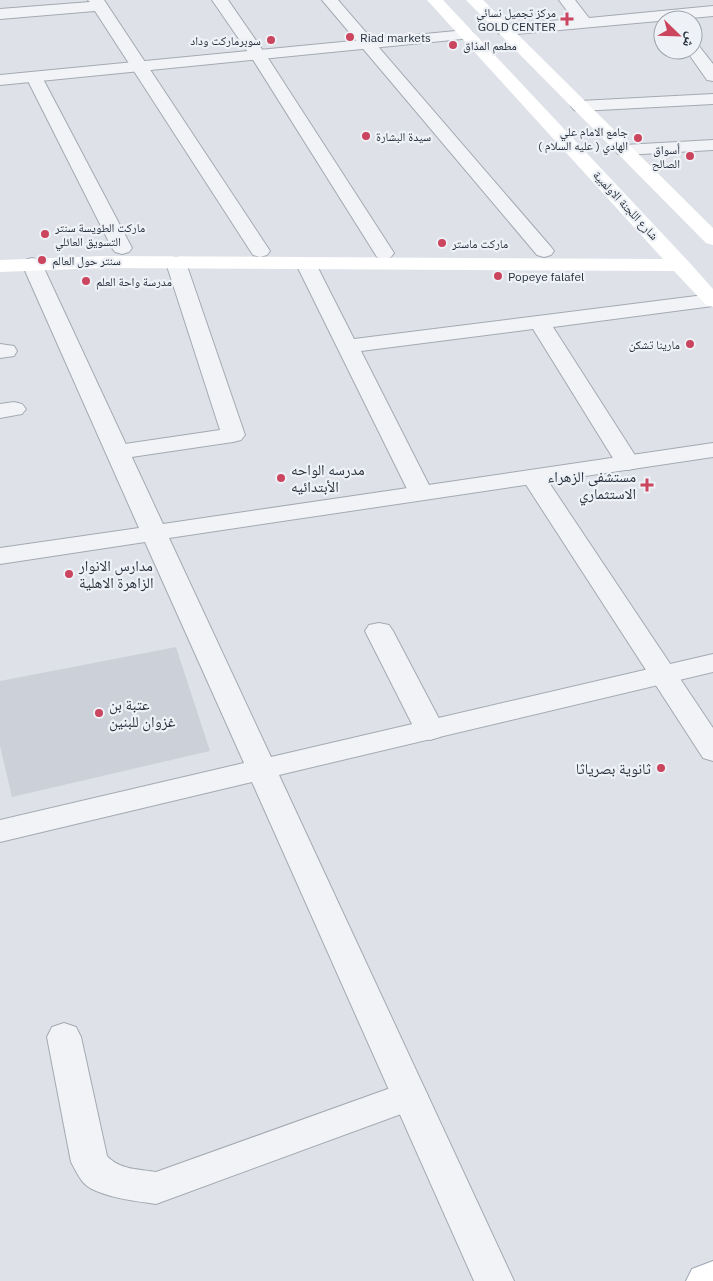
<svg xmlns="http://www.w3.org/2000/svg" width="713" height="1281" viewBox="0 0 713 1281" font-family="'IBM Plex Sans','Noto Naskh Arabic',sans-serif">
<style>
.built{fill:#ccd1d9}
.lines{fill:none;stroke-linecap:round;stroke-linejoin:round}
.minor-casing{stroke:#a4a9b2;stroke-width:2}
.tertiary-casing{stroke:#a4a9b2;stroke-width:2}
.primary-casing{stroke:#9ea7b3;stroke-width:2}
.minor{fill:#f1f3f6;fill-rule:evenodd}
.tertiary{fill:#f1f3f6;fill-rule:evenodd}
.secondary{fill:#fff;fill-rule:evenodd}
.primary{fill:#fff;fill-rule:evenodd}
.poi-dot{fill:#cb455e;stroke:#eef1f5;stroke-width:2}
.labels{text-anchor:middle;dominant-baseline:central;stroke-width:4.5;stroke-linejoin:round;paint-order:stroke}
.far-poi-label{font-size:12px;fill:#28313e;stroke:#eef1f5;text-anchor:start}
.far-street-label{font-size:12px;fill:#28313e;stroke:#eef1f5}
.poi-label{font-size:15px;fill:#28313e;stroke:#eef1f5;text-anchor:start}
</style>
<rect width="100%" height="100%" fill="#dee2e8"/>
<!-- built -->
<path class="built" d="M 176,647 L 210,751 L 12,797 L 0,746 L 0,681 Z"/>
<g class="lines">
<defs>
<path id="minor" d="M 88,0 L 104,0 L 270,251 L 267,255 L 260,257 L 253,255 L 95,11 L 0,19 L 0,9 L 90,2 Z
M 212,0 L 228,0 L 266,55 L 394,253 L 391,257 L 384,259 L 377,257 L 250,55 Z
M 322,0 L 338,0 L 551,247 L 554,251 L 551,255 L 544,257 L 537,255 Z
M 559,0 L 575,0 L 589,18 L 713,6 L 713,16 L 504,35 L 498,33 L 496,30 L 498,27 L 504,25 L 573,19 Z
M 693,44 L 699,46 L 713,64 L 713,81 L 707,80 L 686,50 L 693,50 Z
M 34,72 L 40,73 L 42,77 L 132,248 L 129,252 L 122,254 L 115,252 L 112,248 L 26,77 L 28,73 Z
M 713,94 L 713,104 L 580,111 L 574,110 L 571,106 L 574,102 L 580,101 Z
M 713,140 L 713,150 L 624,155 L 618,154 L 615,150 L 618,146 L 624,145 Z
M 176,257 L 183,259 L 186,263 L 245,435 L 241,440 L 233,442 L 118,459 L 110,457 L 106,452 L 110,447 L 118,445 L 220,430 L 166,263 L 169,259 Z
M 306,258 L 313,260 L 316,264 L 354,339 L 712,294 L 713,306 L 553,327 L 640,463 L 637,468 L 628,470 L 619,468 L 616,463 L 533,329 L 361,351 L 433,493 L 430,498 L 421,500 L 412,498 L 409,493 L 296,264 L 299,260 Z
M 0,344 L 14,346 L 17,351 L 14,356 L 0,358 Z
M 14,402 L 22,404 L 26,409 L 22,414 L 0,418 L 0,404 Z
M 533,470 L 542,472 L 713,728 L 713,761 L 703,758 L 521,477 L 524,472 Z
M 379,623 L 389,625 L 393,631 L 445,730 L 440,737 L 430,740 L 420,737 L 415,730 L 365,631 L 369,625 Z
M 64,1023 L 76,1027 L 81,1037 L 107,1156 C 120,1170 138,1169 156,1172 L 410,1081 L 423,1086 L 428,1096 L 423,1106 L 156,1204 C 135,1201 109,1198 90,1188 C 81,1183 76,1171 71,1162 L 47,1037 L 52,1027 Z"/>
<path id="tertiary" d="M 466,30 L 472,32 L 474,35 L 472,38 L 0,85 L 0,75 Z
M 32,258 L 39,260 L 42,264 L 163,524 L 713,443 L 713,457 L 169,538 L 271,757 L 713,654 L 713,672 L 279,775 L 514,1281 L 474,1281 L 252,782 L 0,842 L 0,820 L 244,763 L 145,542 L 0,564 L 0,548 L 139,528 L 22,264 L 25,260 Z"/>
<path id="primary" d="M 713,1261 L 713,1281 L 686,1281 L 692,1269 Z"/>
</defs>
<!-- minor casing -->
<use href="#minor" class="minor-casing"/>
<!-- tertiary casing -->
<use href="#tertiary" class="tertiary-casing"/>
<!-- primary casing -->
<use href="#primary" class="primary-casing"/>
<!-- minor -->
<use href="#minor" class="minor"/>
<!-- tertiary -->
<use href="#tertiary" class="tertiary"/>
<!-- secondary -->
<path class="secondary" d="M 427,0 L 443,0 L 688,261 L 713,289 L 713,307 L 706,305 L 674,271 L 103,268 L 0,272 L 0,260 L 103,256 L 663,259 Z
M 466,0 L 483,0 L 713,228 L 713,245 L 706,243 Z"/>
<!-- primary -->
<use href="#primary" class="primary"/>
</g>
<!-- markers -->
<g class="poi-dot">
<path d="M564.5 11.5h5v5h5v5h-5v5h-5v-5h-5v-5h5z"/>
<circle cx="350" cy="37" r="5"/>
<circle cx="271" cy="40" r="5"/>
<circle cx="453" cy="45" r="5"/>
<circle cx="366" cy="136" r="5"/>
<circle cx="638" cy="138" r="5"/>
<circle cx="690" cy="156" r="5"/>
<circle cx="45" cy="234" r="5"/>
<circle cx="442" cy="243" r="5"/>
<circle cx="42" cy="260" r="5"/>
<circle cx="498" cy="276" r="5"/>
<circle cx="86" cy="281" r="5"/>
<circle cx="690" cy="344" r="5"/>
<circle cx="281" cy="478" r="5"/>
<path d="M644.5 477.5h5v5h5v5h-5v5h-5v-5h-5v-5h5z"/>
<circle cx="69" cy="574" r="5"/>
<circle cx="99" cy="713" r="5"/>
<circle cx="661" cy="768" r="5"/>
</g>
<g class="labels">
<!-- far-poi labels -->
<g class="far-poi-label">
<text x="556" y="12" text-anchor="end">مركز تجميل نسائي<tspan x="556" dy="14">GOLD CENTER</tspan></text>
<text x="360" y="37">Riad markets</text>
<text x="261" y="40" text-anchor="end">سوبرماركت وداد</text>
<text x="463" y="45">مطعم المذاق</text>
<text x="628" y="131" text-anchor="end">جامع الامام علي<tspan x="628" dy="14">الهادي ( عليه السلام )</tspan></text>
<text x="376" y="136">سيدة البشارة</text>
<text x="680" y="149" text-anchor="end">أسواق<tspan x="680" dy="14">الصالح</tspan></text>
<text x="55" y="227">ماركت الطويسة سنتر<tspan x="55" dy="14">التسويق العائلي</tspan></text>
<text x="452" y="243">ماركت ماستر</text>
<text x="52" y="260">سنتر حول العالم</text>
<text x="508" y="276">Popeye falafel</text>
<text x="96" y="281">مدرسة واحة العلم</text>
<text x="680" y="344" text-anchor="end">مارينا تشكن</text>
</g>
<!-- far-street labels -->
<g class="far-street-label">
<text transform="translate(626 205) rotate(47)">شارع اللجنة الاولمبية</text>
</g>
<!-- poi labels -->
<g class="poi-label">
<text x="291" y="469">مدرسه الواحه<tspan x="291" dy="17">الأبتدائيه</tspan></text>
<text x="636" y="476" text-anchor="end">مستشفى الزهراء<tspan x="636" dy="17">الاستثماري</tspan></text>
<text x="79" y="565">مدارس الانوار<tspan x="79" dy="17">الزاهرة الاهلية</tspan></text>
<text x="109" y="704">عتبة بن<tspan x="109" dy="17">غزوان للبنين</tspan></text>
<text x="651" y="768" text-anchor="end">ثانوية بصرياثا</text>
</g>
</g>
<!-- north arrow -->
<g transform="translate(678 35) rotate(113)"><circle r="24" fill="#eef1f5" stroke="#9fa4ac"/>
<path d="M0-4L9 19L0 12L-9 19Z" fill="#cb455e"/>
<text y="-8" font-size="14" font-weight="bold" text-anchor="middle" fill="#28313e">ش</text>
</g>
</svg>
